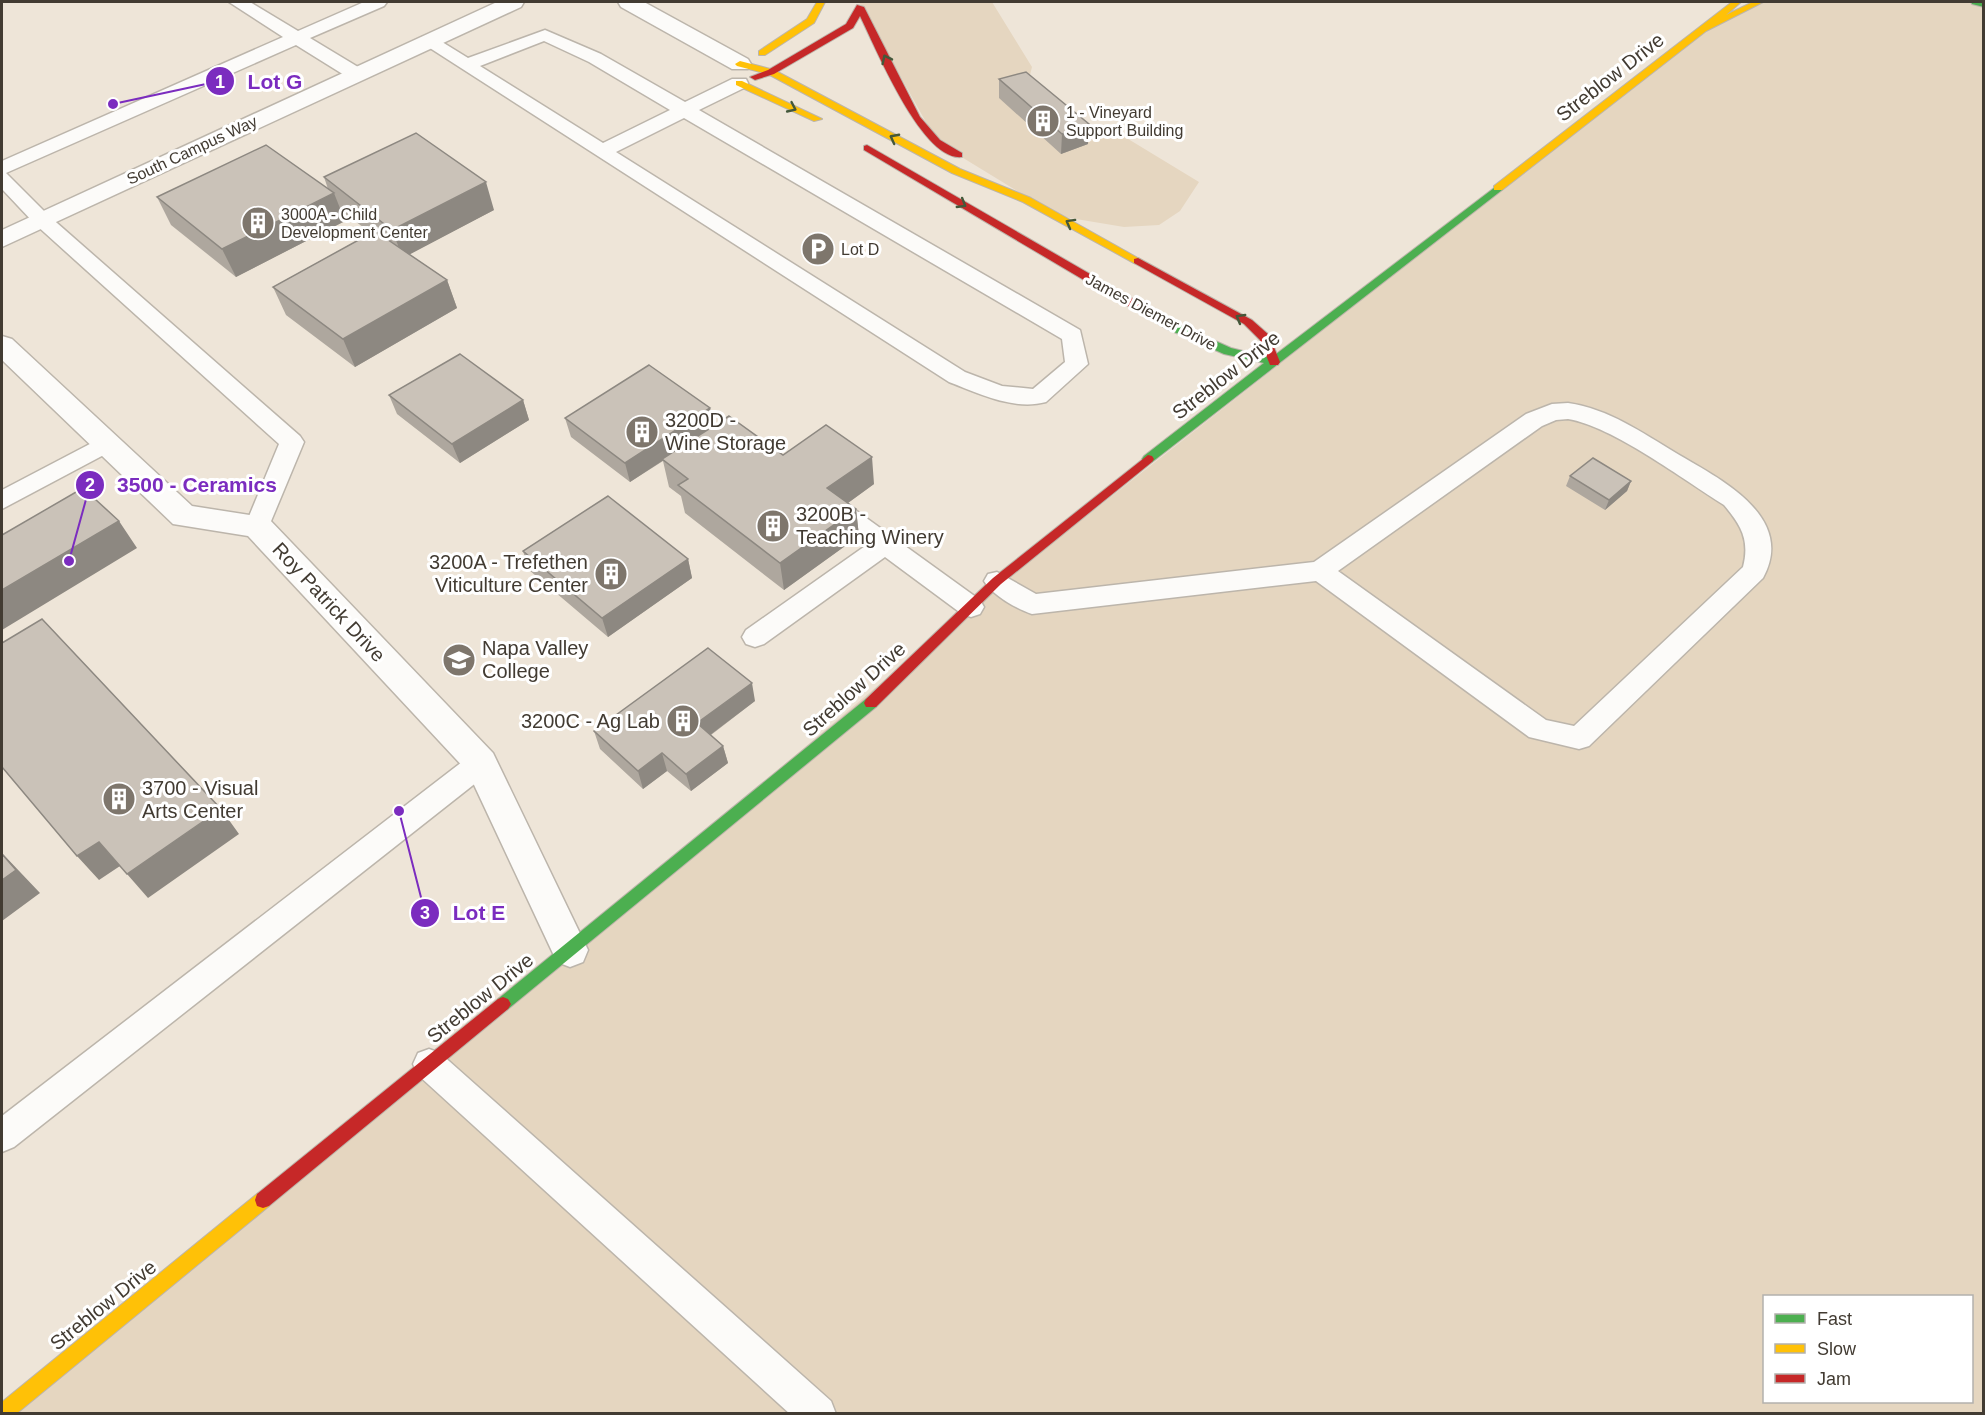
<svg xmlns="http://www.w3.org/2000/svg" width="1985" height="1415" viewBox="0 0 1985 1415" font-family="Helvetica,sans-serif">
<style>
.green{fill:#e5d6c0;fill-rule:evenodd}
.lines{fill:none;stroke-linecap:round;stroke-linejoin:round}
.lane-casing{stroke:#bcb5ab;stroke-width:3}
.street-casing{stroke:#bcb5ab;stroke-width:3}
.fast-casing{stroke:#bcb5ab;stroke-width:2}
.slow-casing{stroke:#bcb5ab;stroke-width:2}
.jam-casing{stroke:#bcb5ab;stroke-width:2}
.lane{fill:#fcfbf9;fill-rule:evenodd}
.street{fill:#fcfbf9;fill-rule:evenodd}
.fast{fill:#4caf50;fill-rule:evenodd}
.slow{fill:#ffc107;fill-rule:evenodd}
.jam{fill:#c62828;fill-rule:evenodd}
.wall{fill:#aea79e}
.shaded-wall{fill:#8d8881}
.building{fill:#cac2b8;stroke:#8d8881;stroke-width:1.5}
.oneway{stroke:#44583a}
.labels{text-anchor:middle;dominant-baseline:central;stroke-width:6;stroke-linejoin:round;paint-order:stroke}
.far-poi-label{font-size:16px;fill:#423b32;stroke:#fff;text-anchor:start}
.far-street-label{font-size:16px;fill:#423b32;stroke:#fff}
.street-label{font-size:20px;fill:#423b32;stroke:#fff}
.poi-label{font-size:20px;fill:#423b32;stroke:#fff;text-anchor:start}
.leader{fill:none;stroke:#7b2cbf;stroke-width:2}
.callout-dot{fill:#7b2cbf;stroke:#fff;stroke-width:2}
.mark-label{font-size:18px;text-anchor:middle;font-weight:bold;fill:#fff}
.callout-label{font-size:21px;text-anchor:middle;font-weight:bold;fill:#7b2cbf;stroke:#fff;stroke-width:6;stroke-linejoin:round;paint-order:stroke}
</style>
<rect width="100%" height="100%" fill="#eee5d8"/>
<!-- green -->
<path class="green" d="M 859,2 L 992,2 L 1032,67 L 1026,91 L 1061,153 L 1115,131 L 1199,182 L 1180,211 L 1159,225 L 1124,227 L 1058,216 L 937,142 Z
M 1759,2 L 1975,2 L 1983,4 L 1983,1413 L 2,1414 L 429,1064 L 971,607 L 1706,28 ZM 1764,1296 L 1972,1296 L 1972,1402 L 1764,1402 Z"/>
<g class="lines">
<defs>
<path id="lane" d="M 229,2 L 250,2 L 298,31 L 364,2 L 387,2 L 384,6 L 310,38 L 363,70 L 365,74 L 363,78 L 349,78 L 296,45 L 6,173 L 49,216 L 300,436 L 304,442 L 269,526 L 266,532 L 257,535 L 248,532 L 245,526 L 279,444 L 35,224 L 2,189 L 2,161 L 283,37 Z
M 545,30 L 601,54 L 685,102 L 732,79 L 746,79 L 748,83 L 746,87 L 699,110 L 1080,330 L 1088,364 L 1046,402 C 1014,411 978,393 949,382 L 419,41 L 422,37 L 434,37 L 468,58 ZM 544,41 L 589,62 L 670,110 L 603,143 L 480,66 ZM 684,118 L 1062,339 L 1065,362 L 1033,389 L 1002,386 L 965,372 L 616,152 Z
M 1568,403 C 1609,409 1641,432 1676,453 C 1718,478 1797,516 1763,578 L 1589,746 L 1579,749 L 1529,737 L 1316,581 L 1032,614 C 1017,609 992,595 984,581 L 988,574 L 997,572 L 1036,594 L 1314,562 L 1526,414 L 1552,404 ZM 1568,419 C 1612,426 1684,480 1724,505 C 1741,525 1750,540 1743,567 L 1574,726 L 1546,720 L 1338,571 L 1542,426 L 1556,420 Z
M 107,435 L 115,437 L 119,443 L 115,449 L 2,509 L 2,490 Z
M 838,501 L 847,504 L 980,600 L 984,607 L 980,614 L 971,617 L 962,614 L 885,557 L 764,644 L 755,647 L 746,644 L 742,637 L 746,630 L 868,544 L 829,516 L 826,510 L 829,504 Z
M 481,752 L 491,755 L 495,763 L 491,771 L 14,1147 L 2,1152 L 2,1116 L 471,755 Z
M 429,1049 L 440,1053 L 831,1401 L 836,1414 L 790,1414 L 418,1075 L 413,1064 L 418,1053 Z"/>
<path id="street" d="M 497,2 L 524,2 L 521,7 L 2,247 L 2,230 Z
M 618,2 L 644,2 L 748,59 L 751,64 L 748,69 L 732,69 L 621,7 Z
M 2,336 L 12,339 L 192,506 L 268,518 L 493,753 L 588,950 L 583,962 L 570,967 L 557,962 L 468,772 L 248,536 L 173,524 L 2,360 Z"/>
<path id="fast" d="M 1971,2 L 1984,2 L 1984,7 L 1972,4 Z
M 1498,185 L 1503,188 L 1502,190 L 1152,462 L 1144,462 L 1142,459 L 1144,456 L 1264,363 L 1224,354 L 1165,328 L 1165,322 L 1173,322 L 1231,348 L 1271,358 Z
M 871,698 L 876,699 L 878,703 L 876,707 L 508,1009 L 503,1011 L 498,1009 L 495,1004 L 498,999 L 866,699 Z"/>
<path id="slow" d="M 817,2 L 825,2 L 814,23 L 765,55 L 759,55 L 759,51 L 807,19 Z
M 1732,2 L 1741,2 L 1726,15 L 1753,2 L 1763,2 L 1706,31 L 1502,190 L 1494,190 L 1494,186 Z
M 740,61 L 774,70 L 960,169 L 1031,198 L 1143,261 L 1138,264 L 1134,263 L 1023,202 L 952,173 L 768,74 L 737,66 L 735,64 Z
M 736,81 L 742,81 L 822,119 L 814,121 L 736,85 Z
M 263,1192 L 269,1194 L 271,1200 L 269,1206 L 16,1414 L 2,1414 L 2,1402 L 257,1194 Z"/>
<path id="jam" d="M 857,5 L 864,7 L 920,117 L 940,140 L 962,153 L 962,157 C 922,162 875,46 860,16 L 853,28 L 774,74 L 755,80 L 750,77 L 768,70 L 846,24 Z
M 867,145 L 1173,322 L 1174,325 L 1173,328 L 1165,328 L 864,150 L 864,146 Z
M 1138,258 L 1252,320 L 1269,335 L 1280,362 L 1278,365 L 1270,365 L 1260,340 L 1244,324 L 1134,263 L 1134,259 Z
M 1148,455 L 1152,456 L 1154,459 L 1152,462 L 1001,584 L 876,707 L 866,707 L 864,703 L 866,699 L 993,578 Z
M 503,997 L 508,999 L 511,1004 L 508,1009 L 269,1206 L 263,1208 L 257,1206 L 255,1200 L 257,1194 L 498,999 Z"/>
</defs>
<!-- lane casing -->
<use href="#lane" class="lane-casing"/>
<!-- street casing -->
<use href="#street" class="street-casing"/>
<!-- fast casing -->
<use href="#fast" class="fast-casing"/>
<!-- slow casing -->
<use href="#slow" class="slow-casing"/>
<!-- jam casing -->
<use href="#jam" class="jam-casing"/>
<!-- lane -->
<use href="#lane" class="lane"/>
<!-- street -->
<use href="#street" class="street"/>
<!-- fast -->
<use href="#fast" class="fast"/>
<!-- slow -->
<use href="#slow" class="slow"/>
<!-- jam -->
<use href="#jam" class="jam"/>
</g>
<!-- wall -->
<path class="wall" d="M 999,79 L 1088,144 L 1061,154 L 999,98 Z
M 324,177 L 494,210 L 409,254 L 447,280 L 457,308 L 355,367 L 286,315 L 273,287 L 371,233 L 340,210 L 345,221 L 236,277 L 171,225 L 157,197 L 328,189 Z
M 389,395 L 523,400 L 529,420 L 460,463 L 397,414 Z
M 565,418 L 714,426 L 783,455 L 874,484 L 848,503 L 856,509 L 859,536 L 784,590 L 685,513 L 681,496 L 669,487 L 663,461 L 630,482 L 571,437 Z
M 1570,476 L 1631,481 L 1627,491 L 1605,510 L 1566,486 Z
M 523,551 L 688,559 L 692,578 L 608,637 L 529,570 Z
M 755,701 L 711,735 L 723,746 L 728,763 L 691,791 L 667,771 L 643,789 L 600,749 L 594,731 Z"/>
<!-- shaded-wall -->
<path class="shaded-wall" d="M 1089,124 L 1088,144 L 1061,154 L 1062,134 Z
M 486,182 L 494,210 L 403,258 L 392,230 Z
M 334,193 L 345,221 L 236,277 L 222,249 Z
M 447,280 L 457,308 L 355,367 L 343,339 Z
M 523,400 L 529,420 L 460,463 L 452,444 Z
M 710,408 L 714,427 L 630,482 L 625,463 Z
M 872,457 L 874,484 L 830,516 L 827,488 Z
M 1631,481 L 1627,491 L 1605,510 L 1609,500 Z
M 856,509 L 859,536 L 784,590 L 780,563 Z
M 119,521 L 137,548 L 2,630 L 2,590 Z
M 688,559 L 692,578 L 608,637 L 602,618 Z
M 752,683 L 755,701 L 702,741 L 697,723 Z
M 723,746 L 728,763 L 691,791 L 686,774 Z
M 662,753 L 667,771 L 643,789 L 638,771 Z
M 221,809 L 239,834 L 148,898 L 127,874 Z
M 99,842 L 120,866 L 99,880 L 77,856 Z
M 2,853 L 40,893 L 2,921 Z"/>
<!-- building -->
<path class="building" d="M 1026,72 L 1089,124 L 1062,134 L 999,79 Z
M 416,133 L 486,182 L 392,230 L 324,177 Z
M 266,145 L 334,193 L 222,249 L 157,197 Z
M 375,231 L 447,280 L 343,339 L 273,287 Z
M 460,354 L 523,400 L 452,444 L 389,395 Z
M 649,365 L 710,408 L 625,463 L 565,418 Z
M 729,416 L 783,455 L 826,425 L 872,457 L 827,488 L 856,509 L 780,563 L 678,485 L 688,479 L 662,459 Z
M 1593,458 L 1631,481 L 1609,500 L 1570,476 Z
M 83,488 L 119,521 L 2,590 L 2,535 Z
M 608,496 L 688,559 L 602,618 L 523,551 Z
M 42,619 L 221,809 L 127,874 L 99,842 L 77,856 L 2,767 L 2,643 Z
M 708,648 L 752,683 L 697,723 L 723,746 L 686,774 L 662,753 L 638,771 L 594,731 Z
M 2,854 L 16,870 L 2,880 Z"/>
<!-- one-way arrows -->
<defs><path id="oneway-chevron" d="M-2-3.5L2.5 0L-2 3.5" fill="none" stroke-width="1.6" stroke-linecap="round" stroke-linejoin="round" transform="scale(1.5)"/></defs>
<g class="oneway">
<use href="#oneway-chevron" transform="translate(886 59) rotate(-116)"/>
<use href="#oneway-chevron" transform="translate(792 108) rotate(25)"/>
<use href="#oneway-chevron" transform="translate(894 138) rotate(-152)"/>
<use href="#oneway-chevron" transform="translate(962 204) rotate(31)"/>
<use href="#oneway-chevron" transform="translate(1070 223) rotate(-151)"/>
<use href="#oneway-chevron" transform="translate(1240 318) rotate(-150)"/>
</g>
<!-- icons -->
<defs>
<symbol id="building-disc" viewBox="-11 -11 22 22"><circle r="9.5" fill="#7e766c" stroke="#fff"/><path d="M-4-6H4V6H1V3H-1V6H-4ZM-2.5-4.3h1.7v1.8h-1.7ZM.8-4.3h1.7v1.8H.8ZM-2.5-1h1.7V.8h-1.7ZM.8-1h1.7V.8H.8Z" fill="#fff"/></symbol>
<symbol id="parking-disc" viewBox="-11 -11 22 22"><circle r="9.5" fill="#7e766c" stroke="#fff"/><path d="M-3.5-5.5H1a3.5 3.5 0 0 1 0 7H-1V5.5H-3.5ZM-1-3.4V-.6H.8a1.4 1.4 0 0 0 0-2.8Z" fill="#fff"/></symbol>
<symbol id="university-disc" viewBox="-11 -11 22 22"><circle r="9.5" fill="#7e766c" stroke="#fff"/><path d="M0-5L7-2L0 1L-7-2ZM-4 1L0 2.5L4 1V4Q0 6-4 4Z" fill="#fff"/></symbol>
</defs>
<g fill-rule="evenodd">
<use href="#building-disc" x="1024" y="102" width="38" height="38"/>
<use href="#building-disc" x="239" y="204" width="38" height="38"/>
<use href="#parking-disc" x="799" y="230" width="38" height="38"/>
<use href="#building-disc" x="623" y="413" width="38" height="38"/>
<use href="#building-disc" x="754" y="507" width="38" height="38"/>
<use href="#building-disc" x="592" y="555" width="38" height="38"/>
<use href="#university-disc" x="440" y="641" width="38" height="38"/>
<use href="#building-disc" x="664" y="702" width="38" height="38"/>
<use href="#building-disc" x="100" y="780" width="38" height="38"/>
</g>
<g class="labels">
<!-- far-poi labels -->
<g class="far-poi-label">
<text x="1066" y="112">1 - Vineyard<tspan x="1066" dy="18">Support Building</tspan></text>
<text x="281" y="214">3000A - Child<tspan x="281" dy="18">Development Center</tspan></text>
<text x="841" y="249">Lot D</text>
</g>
<!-- far-street labels -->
<g class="far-street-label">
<text transform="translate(192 150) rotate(-25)">South Campus Way</text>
<text transform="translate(1151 312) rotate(28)">James Diemer Drive</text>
</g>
<!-- street labels -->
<g class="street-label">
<text transform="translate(1610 77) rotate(-38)">Streblow Drive</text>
<text transform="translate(1226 375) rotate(-38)">Streblow Drive</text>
<text transform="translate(329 602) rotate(47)">Roy Patrick Drive</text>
<text transform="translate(854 689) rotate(-42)">Streblow Drive</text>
<text transform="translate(480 998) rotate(-39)">Streblow Drive</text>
<text transform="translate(103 1305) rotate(-39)">Streblow Drive</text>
</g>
<!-- poi labels -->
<g class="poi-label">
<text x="665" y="420">3200D -<tspan x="665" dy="23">Wine Storage</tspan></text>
<text x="796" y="514">3200B -<tspan x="796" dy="23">Teaching Winery</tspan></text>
<text x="588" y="562" text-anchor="end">3200A - Trefethen<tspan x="588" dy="23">Viticulture Center</tspan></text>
<text x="482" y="648">Napa Valley<tspan x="482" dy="23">College</tspan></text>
<text x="660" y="721" text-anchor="end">3200C - Ag Lab</text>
<text x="142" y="788">3700 - Visual<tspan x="142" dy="23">Arts Center</tspan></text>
</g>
</g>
<!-- callouts -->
<path class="leader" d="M113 104L220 81M69 561L90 485M399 811L425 913"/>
<g class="callout-dot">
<circle cx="113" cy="104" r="6"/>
<circle cx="69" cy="561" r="6"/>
<circle cx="399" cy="811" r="6"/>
<circle cx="220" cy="81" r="15"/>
<circle cx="90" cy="485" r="15"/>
<circle cx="425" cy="913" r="15"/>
</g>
<g class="mark-label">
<text x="220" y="88">1</text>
<text x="90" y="491">2</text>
<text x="425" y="919">3</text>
</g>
<g class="callout-label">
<text x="275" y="89">Lot G</text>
<text x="197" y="492">3500 - Ceramics</text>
<text x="479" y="920">Lot E</text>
</g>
<!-- border -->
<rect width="1985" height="1415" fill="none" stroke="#423b32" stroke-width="6"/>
<!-- legend -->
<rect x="1763" y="1295" width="210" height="108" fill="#ffffff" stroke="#b3b1ad" stroke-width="1.5"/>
<rect x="1775" y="1314" width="30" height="9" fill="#4caf50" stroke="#b3b1ad" stroke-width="1.5"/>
<text x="1817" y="1325" font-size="18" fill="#423b32">Fast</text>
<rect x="1775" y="1344" width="30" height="9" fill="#ffc107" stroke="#b3b1ad" stroke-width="1.5"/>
<text x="1817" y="1355" font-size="18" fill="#423b32">Slow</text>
<rect x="1775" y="1374" width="30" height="9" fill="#c62828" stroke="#b3b1ad" stroke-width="1.5"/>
<text x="1817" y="1385" font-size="18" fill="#423b32">Jam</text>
</svg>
